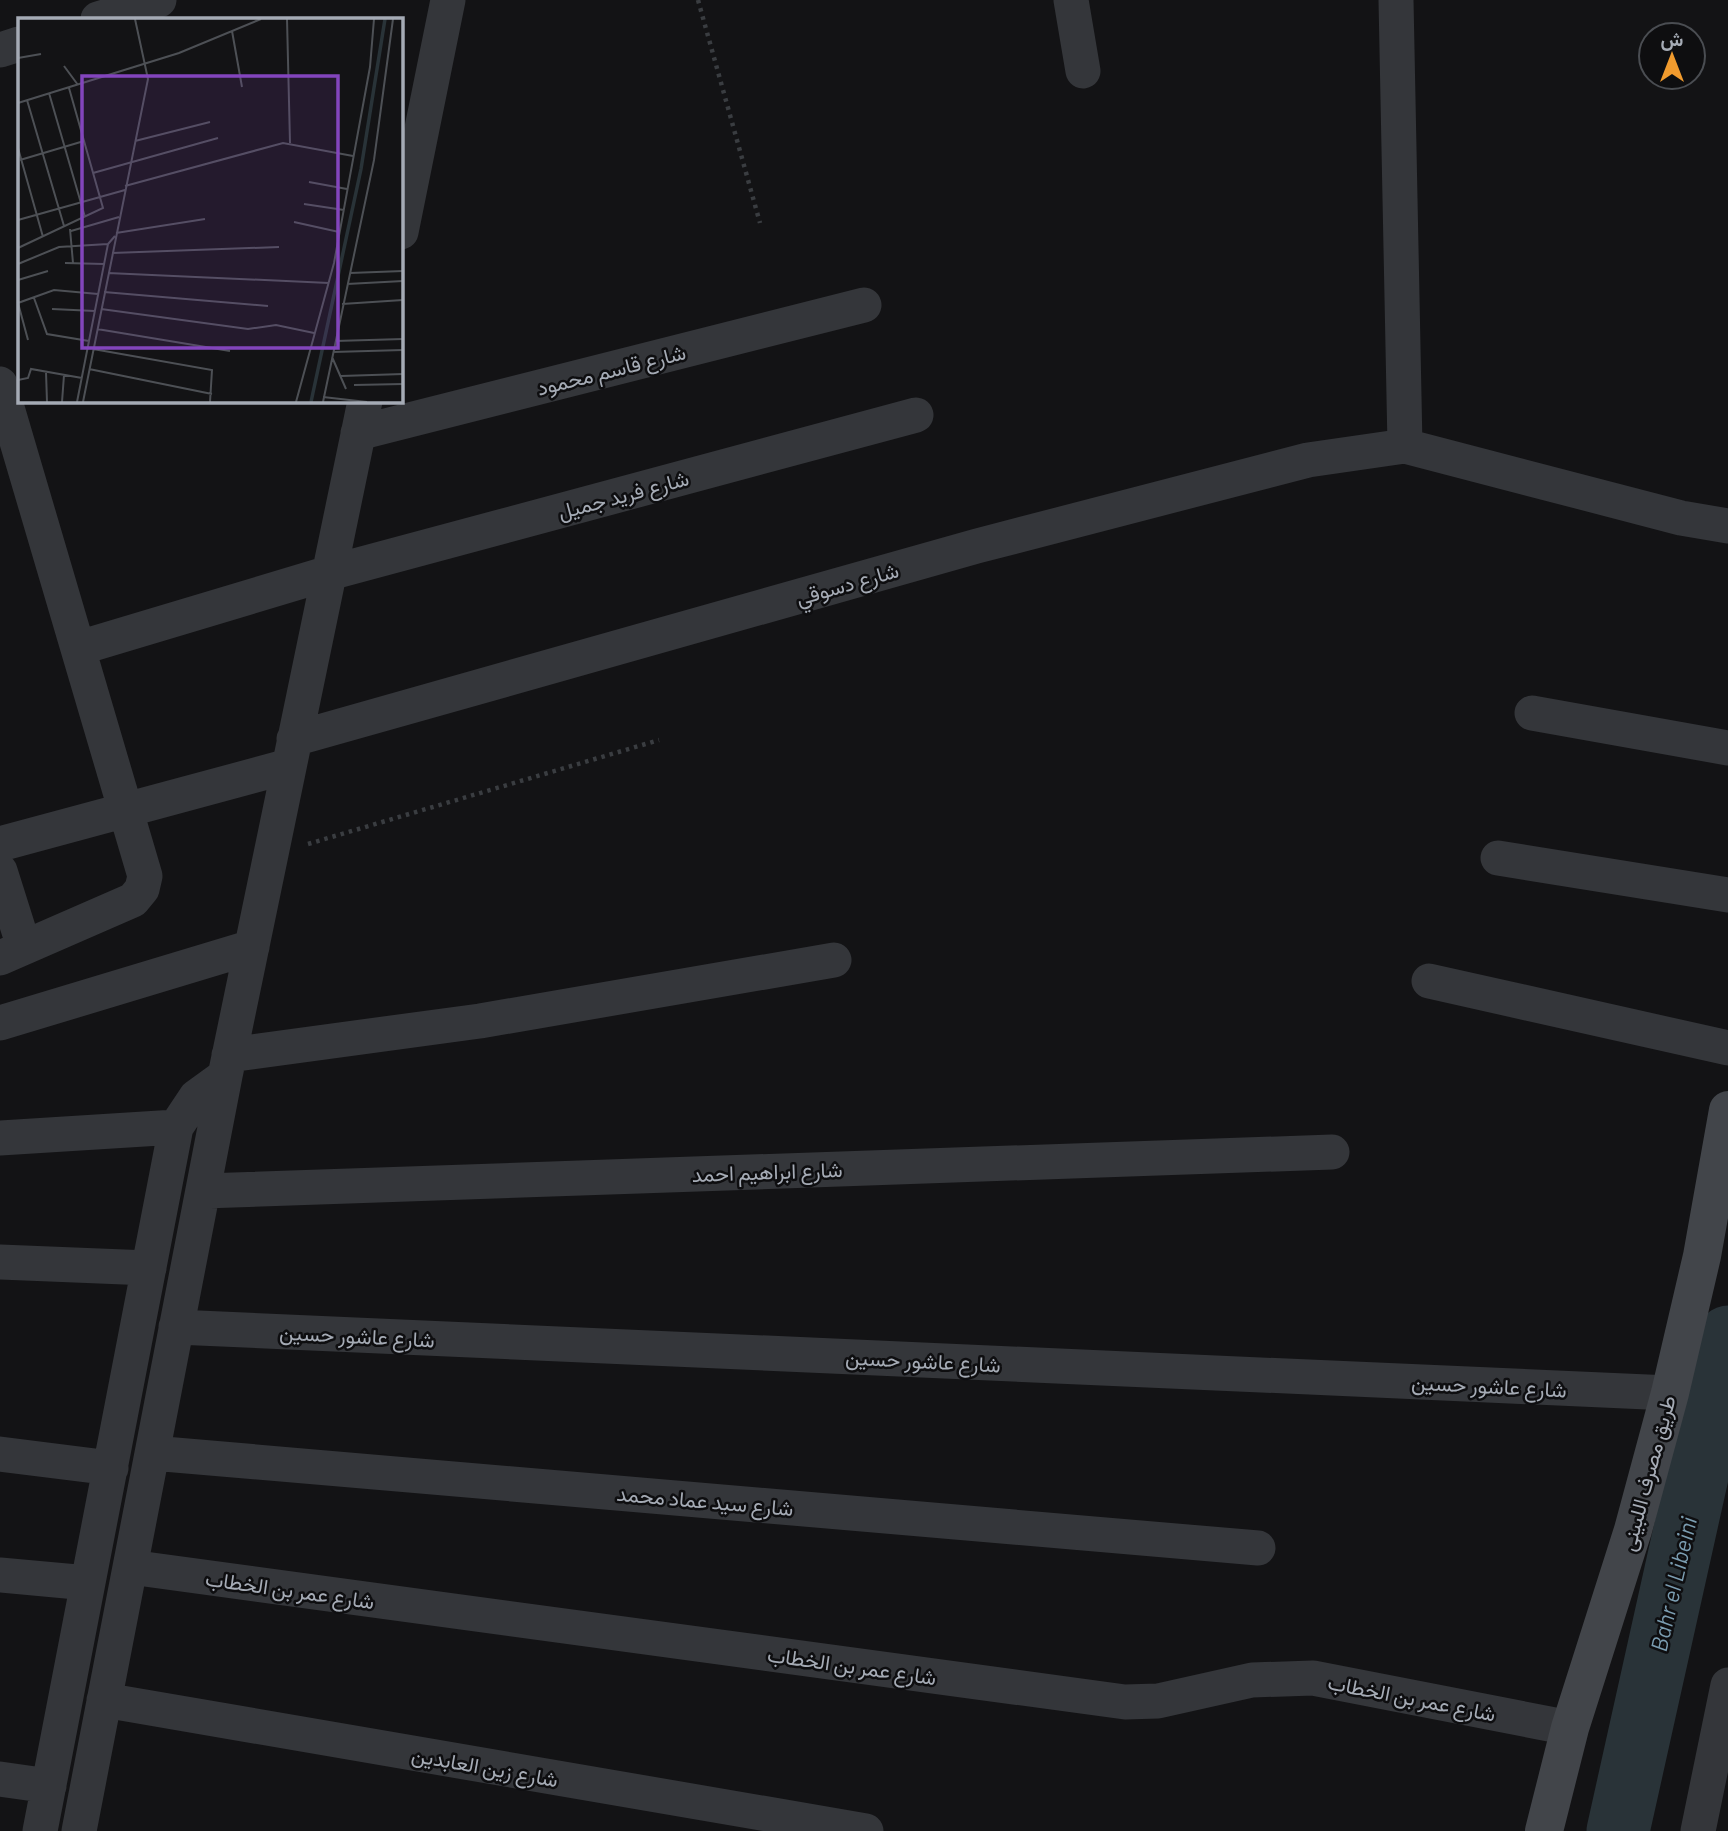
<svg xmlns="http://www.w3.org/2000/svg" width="1728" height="1831" viewBox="0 0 1728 1831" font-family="Barlow,Vazirmatn,sans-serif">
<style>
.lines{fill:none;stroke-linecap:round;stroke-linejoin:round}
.river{stroke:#293338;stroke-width:63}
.path{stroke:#3a3d41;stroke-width:4.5;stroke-dasharray:3.5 5;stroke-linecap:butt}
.street{stroke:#34363a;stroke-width:35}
.secondary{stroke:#42454a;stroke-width:38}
.labels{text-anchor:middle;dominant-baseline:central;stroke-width:5;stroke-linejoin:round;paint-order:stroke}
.street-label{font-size:21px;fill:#a5abb5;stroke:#0e0e10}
.water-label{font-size:23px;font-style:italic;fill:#7b9db1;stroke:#0e0e10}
.inset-river{fill:none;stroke:#293338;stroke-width:3.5}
.inset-road{fill:none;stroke:#4d5055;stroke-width:2}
.view{fill:#8345bd;fill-opacity:0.15;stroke:#8345bd;stroke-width:3.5}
.inset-edge{fill:none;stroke:#a5abb5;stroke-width:3.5}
</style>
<rect width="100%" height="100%" fill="#131315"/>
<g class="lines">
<!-- river -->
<path class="river" d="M 1618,1831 L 1728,1337"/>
<!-- path -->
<path class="path" d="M 698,0 L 760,223
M 308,844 L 659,740"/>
<!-- street -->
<path class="street" d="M 1071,0 L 1083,71
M 1396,0 L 1405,446
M 98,19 L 159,0
M 0,50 L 19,44
M 401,232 L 448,0
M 0,384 L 145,876 L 142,889 L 133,900 L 0,958
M 358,433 L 864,305
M 79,648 L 329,573 L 916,415
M 1532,713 L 1728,748
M 294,739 L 977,546 L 1308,460 L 1405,446 L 1681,518 L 1728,526
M 0,844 L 289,766
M 1498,858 L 1728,895
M 0,871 L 24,947
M 1429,981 L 1728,1048
M 0,1023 L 252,947
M 229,1055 L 480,1021 L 834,960
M 0,1138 L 176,1127
M 203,1191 L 1332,1152
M 0,1262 L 149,1268
M 176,1327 L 1670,1393
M 152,1453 L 1258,1548
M 0,1454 L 111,1468
M 130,1567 L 1125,1702 L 1158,1701 L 1252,1680 L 1313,1678 L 1570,1728
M 0,1575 L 88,1583
M 104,1700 L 866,1831
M 0,1779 L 49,1786
M 40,1831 L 176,1127 L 196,1097 L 225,1076
M 79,1831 L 225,1076 L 365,401
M 1698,1831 L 1728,1685"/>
<!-- secondary -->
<path class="secondary" d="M 1544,1831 L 1570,1728 L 1633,1530 L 1670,1393 L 1702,1256 L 1728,1110"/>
</g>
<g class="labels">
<!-- street labels -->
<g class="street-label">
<text transform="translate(611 369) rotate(-14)">شارع قاسم محمود</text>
<text transform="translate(623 494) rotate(-15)">شارع فريد جميل</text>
<text transform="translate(847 583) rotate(-16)">شارع دسوقي</text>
<text transform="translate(767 1171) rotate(-2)">شارع ابراهيم احمد</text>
<text transform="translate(357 1335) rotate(3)">شارع عاشور حسين</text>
<text transform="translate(923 1360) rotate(3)">شارع عاشور حسين</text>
<text transform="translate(1489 1385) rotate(3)">شارع عاشور حسين</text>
<text transform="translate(1647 1473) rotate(-75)">طريق مصرف اللبينى</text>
<text transform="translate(705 1500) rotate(5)">شارع سيد عماد محمد</text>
<text transform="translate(290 1589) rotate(8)">شارع عمر بن الخطاب</text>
<text transform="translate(852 1665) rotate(8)">شارع عمر بن الخطاب</text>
<text transform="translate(1412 1697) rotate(11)">شارع عمر بن الخطاب</text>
<text transform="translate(485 1766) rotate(10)">شارع زين العابدين</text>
</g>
<!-- water labels -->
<g class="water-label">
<text transform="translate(1673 1584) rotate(-77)">Bahr el Libeini</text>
</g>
</g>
<!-- overview -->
<g transform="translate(18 18)">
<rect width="385" height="385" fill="#131315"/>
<path class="inset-river" d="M 293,384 L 343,151 L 367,1"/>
<path class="inset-road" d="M 269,1 L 272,125M 214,13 L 224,69M 0,40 L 23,36M 46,48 L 60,67M 31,75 L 67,199M 9,82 L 46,208M 0,85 L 161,35 L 243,1M 117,123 L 192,104M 0,130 L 25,219M 2,142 L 66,123M 75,155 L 200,120M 291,164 L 329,171M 107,168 L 265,125 L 335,138M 286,186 L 326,192M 0,202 L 107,172M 276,204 L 321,214M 52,211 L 55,245M 53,213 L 101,199M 98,215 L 187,201M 0,230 L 85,190 L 51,70M 94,235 L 261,229M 47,245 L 86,246M 0,246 L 41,229 L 90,226M 90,255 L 311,265M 332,255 L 385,253M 0,262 L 30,253M 329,266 L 385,263M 86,274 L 250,288M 16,280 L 29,316 L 71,323M 324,286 L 385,282M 34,291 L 77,293M 83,291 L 230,311 L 258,307 L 296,315M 79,311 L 212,333M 10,322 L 0,285 L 36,272 L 80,276M 317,323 L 385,321M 75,331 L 194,352 L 192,384M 315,334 L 385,332M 314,339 L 328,371M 71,351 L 194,376M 28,354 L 29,384M 323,358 L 385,356M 0,362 L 10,360 L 13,351 L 64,360M 336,367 L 385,366M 305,379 L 349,384M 44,384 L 46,357M 59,384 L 90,226 L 97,218M 65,384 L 130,61 L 117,1M 278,384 L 316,245 L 352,49 L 356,1M 305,384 L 356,142 L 375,1"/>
<path class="view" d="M 64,58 L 320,58 L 320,330 L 64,330 Z"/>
<rect width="385" height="385" class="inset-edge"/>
</g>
<!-- north arrow -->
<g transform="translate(1672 56)"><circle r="33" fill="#0e0e10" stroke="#4a4d52" stroke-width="2"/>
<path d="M0-5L12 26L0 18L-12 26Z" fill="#f19b2e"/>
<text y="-10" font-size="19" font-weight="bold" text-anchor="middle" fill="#a5abb5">ش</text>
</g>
</svg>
